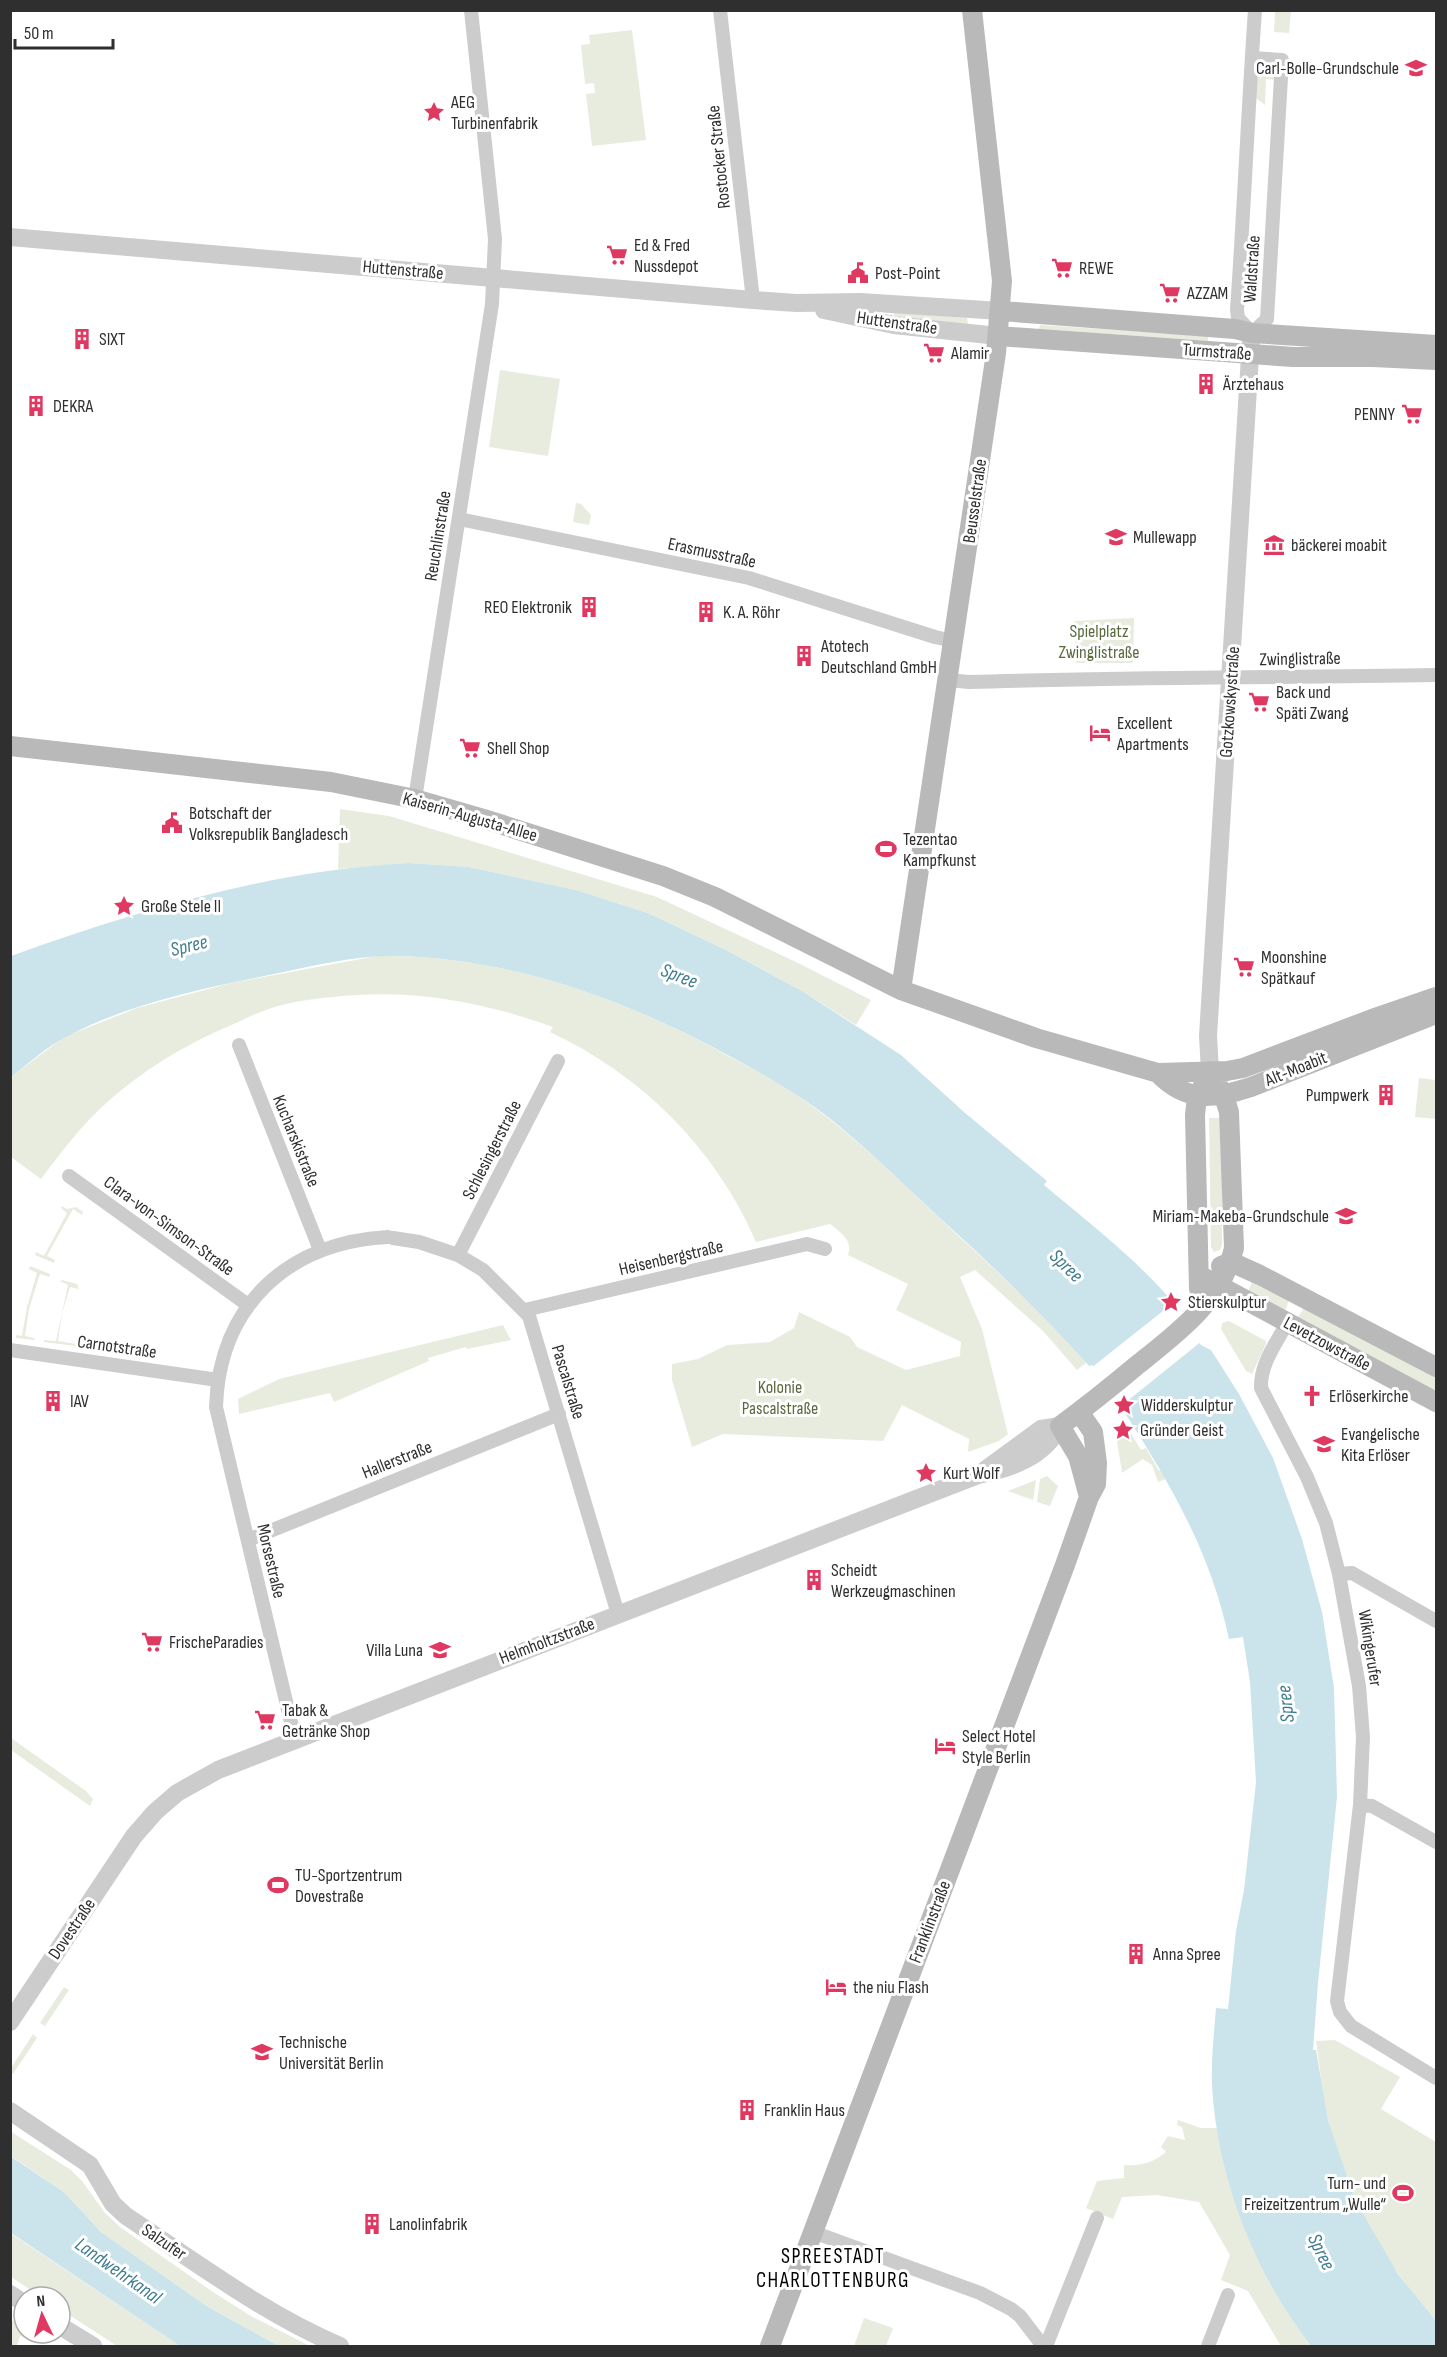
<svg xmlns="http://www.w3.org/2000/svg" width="1447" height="2357" viewBox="0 0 1447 2357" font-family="'Sofia Sans Condensed',sans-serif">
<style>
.green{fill:#e8ecde}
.water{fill:#cbe4eb}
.pier{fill:#fff}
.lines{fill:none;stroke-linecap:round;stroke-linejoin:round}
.minor{stroke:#ccc;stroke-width:14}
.tertiary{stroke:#ccc;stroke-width:18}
.secondary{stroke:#b9b9b9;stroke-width:20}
.labels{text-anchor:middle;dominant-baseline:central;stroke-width:6;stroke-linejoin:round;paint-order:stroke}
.poi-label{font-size:18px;fill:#2f2f2f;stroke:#fff;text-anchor:start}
.street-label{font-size:18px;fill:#2f2f2f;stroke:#fff}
.park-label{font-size:18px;fill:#5a6a3e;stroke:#fff}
.water-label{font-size:20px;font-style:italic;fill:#407e8f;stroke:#fff}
.quarter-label{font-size:21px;letter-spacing:1.5px;fill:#000;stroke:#fff}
</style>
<rect width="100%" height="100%" fill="#fff"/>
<!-- green -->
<path class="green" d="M 1275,11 L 1291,11 L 1289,33 L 1274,32 Z
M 632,30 L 646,140 L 592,146 L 586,94 L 595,93 L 594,83 L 585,84 L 581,45 L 590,44 L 589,35 Z
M 1266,68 L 1274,70 L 1277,80 L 1266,79 L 1265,105 L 1256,98 C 1257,87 1254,73 1266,68 Z
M 893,312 L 967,318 L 968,324 L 895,316 Z
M 1040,325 L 1208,336 L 1208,341 L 1039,329 Z
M 500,370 L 560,379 L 548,456 L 489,447 Z
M 576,503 L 581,504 L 591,515 L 589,525 L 573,522 Z
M 1134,618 L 1133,663 L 1076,663 L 1074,621 Z
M 340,809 L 389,816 L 657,897 L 796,962 L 871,1000 L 856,1025 L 802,991 L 726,950 L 648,913 L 576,890 L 469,867 L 409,863 L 338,869 Z
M 377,956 C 502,954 622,997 730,1057 C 757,1071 784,1085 808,1103 C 860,1140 905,1186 951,1229 C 998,1272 1044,1315 1086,1363 L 1077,1370 L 1043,1331 L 975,1270 L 960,1277 L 982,1329 L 1008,1434 L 999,1441 L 968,1452 L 969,1439 L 902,1405 L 883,1441 L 723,1434 L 692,1447 L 672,1380 L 672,1364 L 698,1359 L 727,1345 L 770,1342 L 794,1328 L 799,1312 L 850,1337 L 857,1347 L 906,1370 L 960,1356 L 961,1342 L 896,1310 L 908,1284 L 848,1255 C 853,1240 841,1233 830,1224 L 756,1242 C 716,1149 642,1075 550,1032 L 553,1027 C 481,1001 409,988 333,997 C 311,999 287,1002 266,1010 C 254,1014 241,1021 229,1026 C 182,1046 140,1072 103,1106 C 79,1128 60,1154 41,1179 L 11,1157 L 11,1077 L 64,1037 L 137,1008 L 231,983 Z
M 1419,1078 L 1436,1080 L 1436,1119 L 1415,1117 Z
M 1209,1118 L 1220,1118 L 1222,1126 L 1222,1245 L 1220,1250 L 1214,1252 L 1211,1247 Z
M 62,1206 L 67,1209 L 76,1207 L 83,1212 L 82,1215 L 73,1209 L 47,1256 L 55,1260 L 54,1263 L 35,1255 L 36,1252 L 44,1256 L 67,1213 L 61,1208 Z
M 30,1266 L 50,1274 L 49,1277 L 40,1274 L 29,1309 L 25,1336 L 34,1338 L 35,1340 L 16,1338 L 16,1335 L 22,1336 L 27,1307 L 37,1273 L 29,1269 Z
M 1253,1279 L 1289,1299 L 1285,1312 L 1247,1295 Z
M 62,1280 L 77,1284 L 79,1289 L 70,1287 L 62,1314 L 58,1341 L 76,1344 L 76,1346 L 44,1342 L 44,1340 L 56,1341 L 68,1285 L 60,1281 Z
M 1304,1308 L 1436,1376 L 1436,1392 L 1297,1318 Z
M 1229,1321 L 1266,1341 L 1266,1344 L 1252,1374 L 1246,1371 L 1221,1329 L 1222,1323 Z
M 503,1325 L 511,1340 L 467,1349 L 466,1347 L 428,1358 L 429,1361 L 334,1402 L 330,1393 L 239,1414 L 238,1399 L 279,1379 Z
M 1130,1432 L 1141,1450 L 1146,1448 L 1159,1471 L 1161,1469 L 1166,1479 L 1158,1482 L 1152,1465 L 1143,1459 L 1122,1473 L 1117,1441 Z
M 1047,1476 L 1058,1486 L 1050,1506 L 1037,1502 L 1040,1479 Z
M 1036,1480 L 1033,1500 L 1008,1491 Z
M 11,1738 L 86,1791 L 93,1799 L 90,1806 L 11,1750 Z
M 64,1987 L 69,1990 L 45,2026 L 40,2023 Z
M 33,2034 L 37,2038 L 13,2074 L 11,2073 L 11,2068 Z
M 1335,2040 L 1400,2077 L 1381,2109 L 1436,2142 L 1436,2321 C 1386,2265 1344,2194 1328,2119 C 1322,2094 1320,2067 1316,2041 Z
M 1178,2120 L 1201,2128 L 1217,2128 C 1233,2207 1262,2282 1311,2346 L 1281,2346 L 1248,2291 L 1221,2280 L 1230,2255 L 1199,2202 L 1157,2195 L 1122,2197 L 1113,2219 L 1086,2208 L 1097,2181 L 1124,2178 L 1124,2165 C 1140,2166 1153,2163 1166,2152 L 1161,2147 L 1168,2136 L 1185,2140 L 1182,2127 L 1177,2125 Z
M 10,2131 L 71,2170 L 82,2181 L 105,2213 L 120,2227 L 213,2292 L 251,2316 L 310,2346 L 279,2346 L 208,2307 L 101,2232 L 64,2192 L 11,2156 Z
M 10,2233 L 180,2346 L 117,2346 L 60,2309 L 60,2297 L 41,2297 L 11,2277 Z
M 864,2318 L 893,2328 L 886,2346 L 854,2346 Z
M 12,2320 L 24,2328 L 23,2337 L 20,2336 L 17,2346 L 11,2346 Z"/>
<!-- water -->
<path class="water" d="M 409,863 L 469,867 L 576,890 L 648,913 L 726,950 L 802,991 L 901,1055 L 964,1112 L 1047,1181 L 1044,1185 C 1088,1222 1134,1257 1171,1300 L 1169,1303 L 1201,1345 L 1211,1350 L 1239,1394 L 1273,1458 L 1302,1539 L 1322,1612 L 1334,1688 L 1337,1797 L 1318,1983 L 1313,2050 L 1316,2050 L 1328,2120 L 1355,2200 L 1398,2274 L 1436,2321 L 1436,2346 L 1311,2346 C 1255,2274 1217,2178 1212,2085 C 1211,2060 1214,2033 1216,2008 L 1228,2009 L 1236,1931 L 1244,1890 L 1256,1782 L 1250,1682 L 1243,1637 L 1229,1639 C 1211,1553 1170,1483 1123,1410 L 1126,1407 L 1092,1365 L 1089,1366 C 1046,1318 1000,1273 953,1230 C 913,1194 875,1155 833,1121 C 801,1096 768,1077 733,1058 C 629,1001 516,959 397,956 C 350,955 301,969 255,978 C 191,991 124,1006 66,1037 C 46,1047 28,1064 11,1077 L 11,956 C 139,910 273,870 409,863 Z
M 10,2156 L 64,2192 L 101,2232 L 208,2307 L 279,2346 L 180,2346 L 11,2233 Z"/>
<!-- pier -->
<path class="pier" d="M 1173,1303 L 1202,1341 L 1121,1406 L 1091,1368 Z"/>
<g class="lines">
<!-- minor -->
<path class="minor" d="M 720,10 L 753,300
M 1252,58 L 1282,60 L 1267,319 L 1252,333 L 1238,318 L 1237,310 C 1244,210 1248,110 1255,10
M 459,519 L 749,578 L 935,637 L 954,641
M 948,680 L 969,682 C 1125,677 1281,678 1436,675
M 415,799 L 492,304 L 495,239 L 471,10
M 239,1045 L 320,1250
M 69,1176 L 248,1305
M 393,1238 L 419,1242 L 458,1255 L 483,1270 L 529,1316 L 618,1614
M 458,1255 L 558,1061
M 525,1310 L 807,1244 L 825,1249
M 1287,1323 C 1276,1344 1260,1364 1261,1388 L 1307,1477 L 1326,1523 L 1339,1574 L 1359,1686 L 1363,1737 L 1360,1805 L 1337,2001 L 1340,2012 L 1351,2026 L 1436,2078
M 10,1350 L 218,1380
M 248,1540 L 559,1414
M 1339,1574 L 1352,1573 L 1436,1621
M 295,1739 L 216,1407 C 219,1306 288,1242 388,1237
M 1360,1805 L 1372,1806 L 1436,1842
M 813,2232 L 980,2293 L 1011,2309 L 1020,2316 L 1043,2346
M 1046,2346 L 1097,2218
M 1208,2346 L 1228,2295"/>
<!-- tertiary -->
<path class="tertiary" d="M 10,237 L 753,300 L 796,303 L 860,302 L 1001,311
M 824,310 L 894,325 L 998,336
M 1210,1071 L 1208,1036 L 1251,340
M 985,1470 L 1041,1429 L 1060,1426
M 10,2022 L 134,1836 L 155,1812 L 177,1793 L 218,1770 L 978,1475 C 1011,1468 1043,1458 1060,1426
M 10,2111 L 90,2165 L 113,2204 L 126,2216 C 196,2262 263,2313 340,2346
M 10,2294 L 24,2303
M 60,2326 L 93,2346"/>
<!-- secondary -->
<path class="secondary" d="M 1001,311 L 1235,329 L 1252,333 L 1436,345
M 998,336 L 1293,357 L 1373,357 L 1436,360
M 10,746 L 331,782 L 415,799 L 484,819 L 663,876 L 715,897 L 901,990 L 1036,1038 L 1158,1073 L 1227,1071 L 1243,1068 L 1372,1019 L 1436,997
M 901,990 L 996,353 L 1002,281 L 972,10
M 1158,1073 C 1186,1103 1215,1099 1251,1087 L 1436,1014
M 1221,1266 L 1231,1262 L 1260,1275 L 1436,1367
M 1199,1275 L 1436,1402
M 1199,1289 L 1195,1115 L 1197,1097 L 1203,1086
M 1089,1497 L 1078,1456 L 1060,1426 C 1086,1407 1111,1387 1136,1366 C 1176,1334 1222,1301 1234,1248 L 1229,1112 L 1224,1096 L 1210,1071
M 770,2346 L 1065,1565 L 1089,1497 L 1096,1484 L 1097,1463 L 1093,1432 L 1079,1412"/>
</g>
<!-- icons -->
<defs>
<symbol id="school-bare" viewBox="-9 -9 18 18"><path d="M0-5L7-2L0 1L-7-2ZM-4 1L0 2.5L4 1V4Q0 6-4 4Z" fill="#df3962" stroke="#fff" stroke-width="2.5" paint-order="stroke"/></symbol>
<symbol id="sight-bare" viewBox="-9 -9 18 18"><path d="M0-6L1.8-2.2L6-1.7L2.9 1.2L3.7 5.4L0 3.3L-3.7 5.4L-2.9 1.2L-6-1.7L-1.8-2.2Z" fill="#df3962" stroke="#fff" stroke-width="2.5" paint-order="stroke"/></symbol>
<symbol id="supermarket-bare" viewBox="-9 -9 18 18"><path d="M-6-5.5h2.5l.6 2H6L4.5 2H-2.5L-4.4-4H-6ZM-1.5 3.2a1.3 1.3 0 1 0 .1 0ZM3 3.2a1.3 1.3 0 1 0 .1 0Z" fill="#df3962" stroke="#fff" stroke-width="2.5" paint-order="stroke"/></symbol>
<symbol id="civic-bare" viewBox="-9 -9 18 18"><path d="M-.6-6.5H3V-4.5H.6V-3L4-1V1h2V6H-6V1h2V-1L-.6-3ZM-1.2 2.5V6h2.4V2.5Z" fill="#df3962" stroke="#fff" stroke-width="2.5" paint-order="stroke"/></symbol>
<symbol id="building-bare" viewBox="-9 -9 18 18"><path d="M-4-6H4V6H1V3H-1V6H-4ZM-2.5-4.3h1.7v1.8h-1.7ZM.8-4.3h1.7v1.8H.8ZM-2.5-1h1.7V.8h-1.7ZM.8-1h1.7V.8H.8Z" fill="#df3962" stroke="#fff" stroke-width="2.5" paint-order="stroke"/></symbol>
<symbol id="museum-bare" viewBox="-9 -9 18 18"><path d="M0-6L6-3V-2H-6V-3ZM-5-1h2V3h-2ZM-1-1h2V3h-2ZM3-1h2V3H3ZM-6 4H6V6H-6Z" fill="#df3962" stroke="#fff" stroke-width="2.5" paint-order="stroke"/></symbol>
<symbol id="hotel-bare" viewBox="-9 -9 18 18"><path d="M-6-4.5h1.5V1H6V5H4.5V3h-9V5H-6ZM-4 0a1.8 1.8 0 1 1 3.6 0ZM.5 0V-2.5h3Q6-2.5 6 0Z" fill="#df3962" stroke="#fff" stroke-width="2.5" paint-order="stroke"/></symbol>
<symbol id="stadium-bare" viewBox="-9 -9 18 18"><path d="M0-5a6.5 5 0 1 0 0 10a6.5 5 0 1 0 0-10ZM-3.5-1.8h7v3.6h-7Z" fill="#df3962" stroke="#fff" stroke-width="2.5" paint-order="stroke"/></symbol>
<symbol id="church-bare" viewBox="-9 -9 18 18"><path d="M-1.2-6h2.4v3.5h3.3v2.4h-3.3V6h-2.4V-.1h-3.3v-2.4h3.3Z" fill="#df3962" stroke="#fff" stroke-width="2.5" paint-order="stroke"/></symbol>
<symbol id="university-bare" viewBox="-9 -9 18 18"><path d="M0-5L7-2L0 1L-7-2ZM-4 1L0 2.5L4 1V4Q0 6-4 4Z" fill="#df3962" stroke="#fff" stroke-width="2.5" paint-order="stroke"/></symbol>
</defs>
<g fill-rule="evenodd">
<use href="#school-bare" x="1401" y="53" width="30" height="30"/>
<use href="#sight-bare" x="419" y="97" width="30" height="30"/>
<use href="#supermarket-bare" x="602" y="240" width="30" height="30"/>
<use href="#supermarket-bare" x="1047" y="253" width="30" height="30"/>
<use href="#civic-bare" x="843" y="258" width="30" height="30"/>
<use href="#supermarket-bare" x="1155" y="278" width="30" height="30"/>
<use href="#building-bare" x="67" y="324" width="30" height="30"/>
<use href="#supermarket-bare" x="919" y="338" width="30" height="30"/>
<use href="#building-bare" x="1191" y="369" width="30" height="30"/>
<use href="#building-bare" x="21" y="391" width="30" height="30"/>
<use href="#supermarket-bare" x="1397" y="399" width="30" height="30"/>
<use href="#school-bare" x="1101" y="522" width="30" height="30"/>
<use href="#museum-bare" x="1259" y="530" width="30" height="30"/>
<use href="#building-bare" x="574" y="592" width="30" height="30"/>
<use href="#building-bare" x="691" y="597" width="30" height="30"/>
<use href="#building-bare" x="789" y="641" width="30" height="30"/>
<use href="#supermarket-bare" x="1244" y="687" width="30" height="30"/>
<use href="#hotel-bare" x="1085" y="718" width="30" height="30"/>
<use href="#supermarket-bare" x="455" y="733" width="30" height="30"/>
<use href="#civic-bare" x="157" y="808" width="30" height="30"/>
<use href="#stadium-bare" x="871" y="834" width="30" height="30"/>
<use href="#sight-bare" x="109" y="891" width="30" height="30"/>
<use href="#supermarket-bare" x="1229" y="952" width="30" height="30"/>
<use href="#building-bare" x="1371" y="1080" width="30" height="30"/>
<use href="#school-bare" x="1331" y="1201" width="30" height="30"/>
<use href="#sight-bare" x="1156" y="1287" width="30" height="30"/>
<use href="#church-bare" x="1297" y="1381" width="30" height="30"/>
<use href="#building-bare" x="38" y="1386" width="30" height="30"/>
<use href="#sight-bare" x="1109" y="1390" width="30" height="30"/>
<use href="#sight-bare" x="1108" y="1415" width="30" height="30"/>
<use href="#school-bare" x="1309" y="1429" width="30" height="30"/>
<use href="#sight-bare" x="911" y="1458" width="30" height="30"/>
<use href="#building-bare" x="799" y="1565" width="30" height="30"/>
<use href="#supermarket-bare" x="137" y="1627" width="30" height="30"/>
<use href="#school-bare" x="425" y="1635" width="30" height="30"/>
<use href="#supermarket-bare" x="250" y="1705" width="30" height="30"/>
<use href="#hotel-bare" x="930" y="1731" width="30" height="30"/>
<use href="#stadium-bare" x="263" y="1870" width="30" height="30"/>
<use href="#building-bare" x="1121" y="1939" width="30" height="30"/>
<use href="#hotel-bare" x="821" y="1972" width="30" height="30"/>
<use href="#university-bare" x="247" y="2037" width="30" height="30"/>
<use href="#building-bare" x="732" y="2095" width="30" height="30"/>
<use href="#stadium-bare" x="1388" y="2178" width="30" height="30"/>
<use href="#building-bare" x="357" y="2209" width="30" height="30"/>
</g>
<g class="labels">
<!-- poi labels -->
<g class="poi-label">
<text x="1399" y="68" text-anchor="end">Carl-Bolle-Grundschule</text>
<text x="451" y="102">AEG<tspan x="451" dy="21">Turbinenfabrik</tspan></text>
<text x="634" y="245">Ed &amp; Fred<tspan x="634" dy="21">Nussdepot</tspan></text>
<text x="1079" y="268">REWE</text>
<text x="875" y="273">Post-Point</text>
<text x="1187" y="293">AZZAM</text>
<text x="99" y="339">SIXT</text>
<text x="951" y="353">Alamir</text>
<text x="1223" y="384">Ärztehaus</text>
<text x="53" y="406">DEKRA</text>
<text x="1395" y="414" text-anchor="end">PENNY</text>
<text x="1133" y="537">Mullewapp</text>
<text x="1291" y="545">bäckerei moabit</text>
<text x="572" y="607" text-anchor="end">REO Elektronik</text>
<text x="723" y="612">K. A. Röhr</text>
<text x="821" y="646">Atotech<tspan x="821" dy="21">Deutschland GmbH</tspan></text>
<text x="1276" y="692">Back und<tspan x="1276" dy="21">Späti Zwang</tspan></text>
<text x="1117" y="723">Excellent<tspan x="1117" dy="21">Apartments</tspan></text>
<text x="487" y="748">Shell Shop</text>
<text x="189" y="813">Botschaft der<tspan x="189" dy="21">Volksrepublik Bangladesch</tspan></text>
<text x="903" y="839">Tezentao<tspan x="903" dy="21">Kampfkunst</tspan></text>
<text x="141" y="906">Große Stele II</text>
<text x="1261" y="957">Moonshine<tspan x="1261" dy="21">Spätkauf</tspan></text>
<text x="1369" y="1095" text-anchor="end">Pumpwerk</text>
<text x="1329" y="1216" text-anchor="end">Miriam-Makeba-Grundschule</text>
<text x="1188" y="1302">Stierskulptur</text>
<text x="1329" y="1396">Erlöserkirche</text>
<text x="70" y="1401">IAV</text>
<text x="1141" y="1405">Widderskulptur</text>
<text x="1140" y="1430">Gründer Geist</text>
<text x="1341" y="1434">Evangelische<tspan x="1341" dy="21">Kita Erlöser</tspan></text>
<text x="943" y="1473">Kurt Wolf</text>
<text x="831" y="1570">Scheidt<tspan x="831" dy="21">Werkzeugmaschinen</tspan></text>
<text x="169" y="1642">FrischeParadies</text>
<text x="423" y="1650" text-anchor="end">Villa Luna</text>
<text x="282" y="1710">Tabak &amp;<tspan x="282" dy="21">Getränke Shop</tspan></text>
<text x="962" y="1736">Select Hotel<tspan x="962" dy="21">Style Berlin</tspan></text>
<text x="295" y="1875">TU-Sportzentrum<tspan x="295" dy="21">Dovestraße</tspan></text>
<text x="1153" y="1954">Anna Spree</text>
<text x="853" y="1987">the niu Flash</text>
<text x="279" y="2042">Technische<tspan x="279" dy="21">Universität Berlin</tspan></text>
<text x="764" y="2110">Franklin Haus</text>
<text x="1386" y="2183" text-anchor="end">Turn- und<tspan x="1386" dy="21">Freizeitzentrum „Wulle“</tspan></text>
<text x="389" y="2224">Lanolinfabrik</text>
</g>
<!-- street labels -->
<g class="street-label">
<text transform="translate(719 157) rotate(-96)">Rostocker Straße</text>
<text transform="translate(1252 269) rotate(-86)">Waldstraße</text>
<text transform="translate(403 270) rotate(5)">Huttenstraße</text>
<text transform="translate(897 323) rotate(8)">Huttenstraße</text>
<text transform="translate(1217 352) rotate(4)">Turmstraße</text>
<text transform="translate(975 501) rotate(-82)">Beusselstraße</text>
<text transform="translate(438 536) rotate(-81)">Reuchlinstraße</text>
<text transform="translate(712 553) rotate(12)">Erasmusstraße</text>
<text transform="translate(1300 659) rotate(-1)">Zwinglistraße</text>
<text transform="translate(1230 702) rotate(-86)">Gotzkowskystraße</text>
<text transform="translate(470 817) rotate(16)">Kaiserin-Augusta-Allee</text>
<text transform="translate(1296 1069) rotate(-22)">Alt-Moabit</text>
<text transform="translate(296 1141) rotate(68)">Kucharskistraße</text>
<text transform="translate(492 1150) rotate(-63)">Schlesingerstraße</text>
<text transform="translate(169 1226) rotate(36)">Clara-von-Simson-Straße</text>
<text transform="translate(671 1258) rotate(-13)">Heisenbergstraße</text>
<text transform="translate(1327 1344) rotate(28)">Levetzowstraße</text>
<text transform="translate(117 1347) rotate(8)">Carnotstraße</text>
<text transform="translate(568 1382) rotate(73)">Pascalstraße</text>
<text transform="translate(397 1460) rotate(-22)">Hallerstraße</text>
<text transform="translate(271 1561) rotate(77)">Morsestraße</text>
<text transform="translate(547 1641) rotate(-21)">Helmholtzstraße</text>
<text transform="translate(1370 1648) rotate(81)">Wikingerufer</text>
<text transform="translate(930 1922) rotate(-69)">Franklinstraße</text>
<text transform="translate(72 1929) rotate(-56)">Dovestraße</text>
<text transform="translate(164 2242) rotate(34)">Salzufer</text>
</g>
<!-- park labels -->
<g class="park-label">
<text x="1099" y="631">Spielplatz<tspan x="1099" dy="21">Zwinglistraße</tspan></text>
<text x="780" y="1387">Kolonie<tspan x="780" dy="21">Pascalstraße</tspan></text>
</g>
<!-- water labels -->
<g class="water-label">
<text transform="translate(189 946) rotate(-14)">Spree</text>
<text transform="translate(679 976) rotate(21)">Spree</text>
<text transform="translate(1066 1266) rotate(44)">Spree</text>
<text transform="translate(1286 1704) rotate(-96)">Spree</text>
<text transform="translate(1321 2252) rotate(64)">Spree</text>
<text transform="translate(118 2271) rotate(35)">Landwehrkanal</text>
</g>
<!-- quarter labels -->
<g class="quarter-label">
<text x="833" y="2256">SPREESTADT<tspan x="833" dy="24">CHARLOTTENBURG</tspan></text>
</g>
</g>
<!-- border -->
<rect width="1447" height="2357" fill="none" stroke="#2f2f2f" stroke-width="24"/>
<!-- north arrow -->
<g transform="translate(42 2315) rotate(355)"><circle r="28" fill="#ffffff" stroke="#acacac" stroke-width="1.5"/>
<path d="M0-4.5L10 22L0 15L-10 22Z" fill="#df3962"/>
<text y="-9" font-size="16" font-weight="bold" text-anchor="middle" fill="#2f2f2f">N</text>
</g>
<!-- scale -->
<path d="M15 39v9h98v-9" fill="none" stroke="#2f2f2f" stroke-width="3"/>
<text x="24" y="39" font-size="18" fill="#2f2f2f" stroke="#ffffff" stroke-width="4.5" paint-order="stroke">50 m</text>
</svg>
